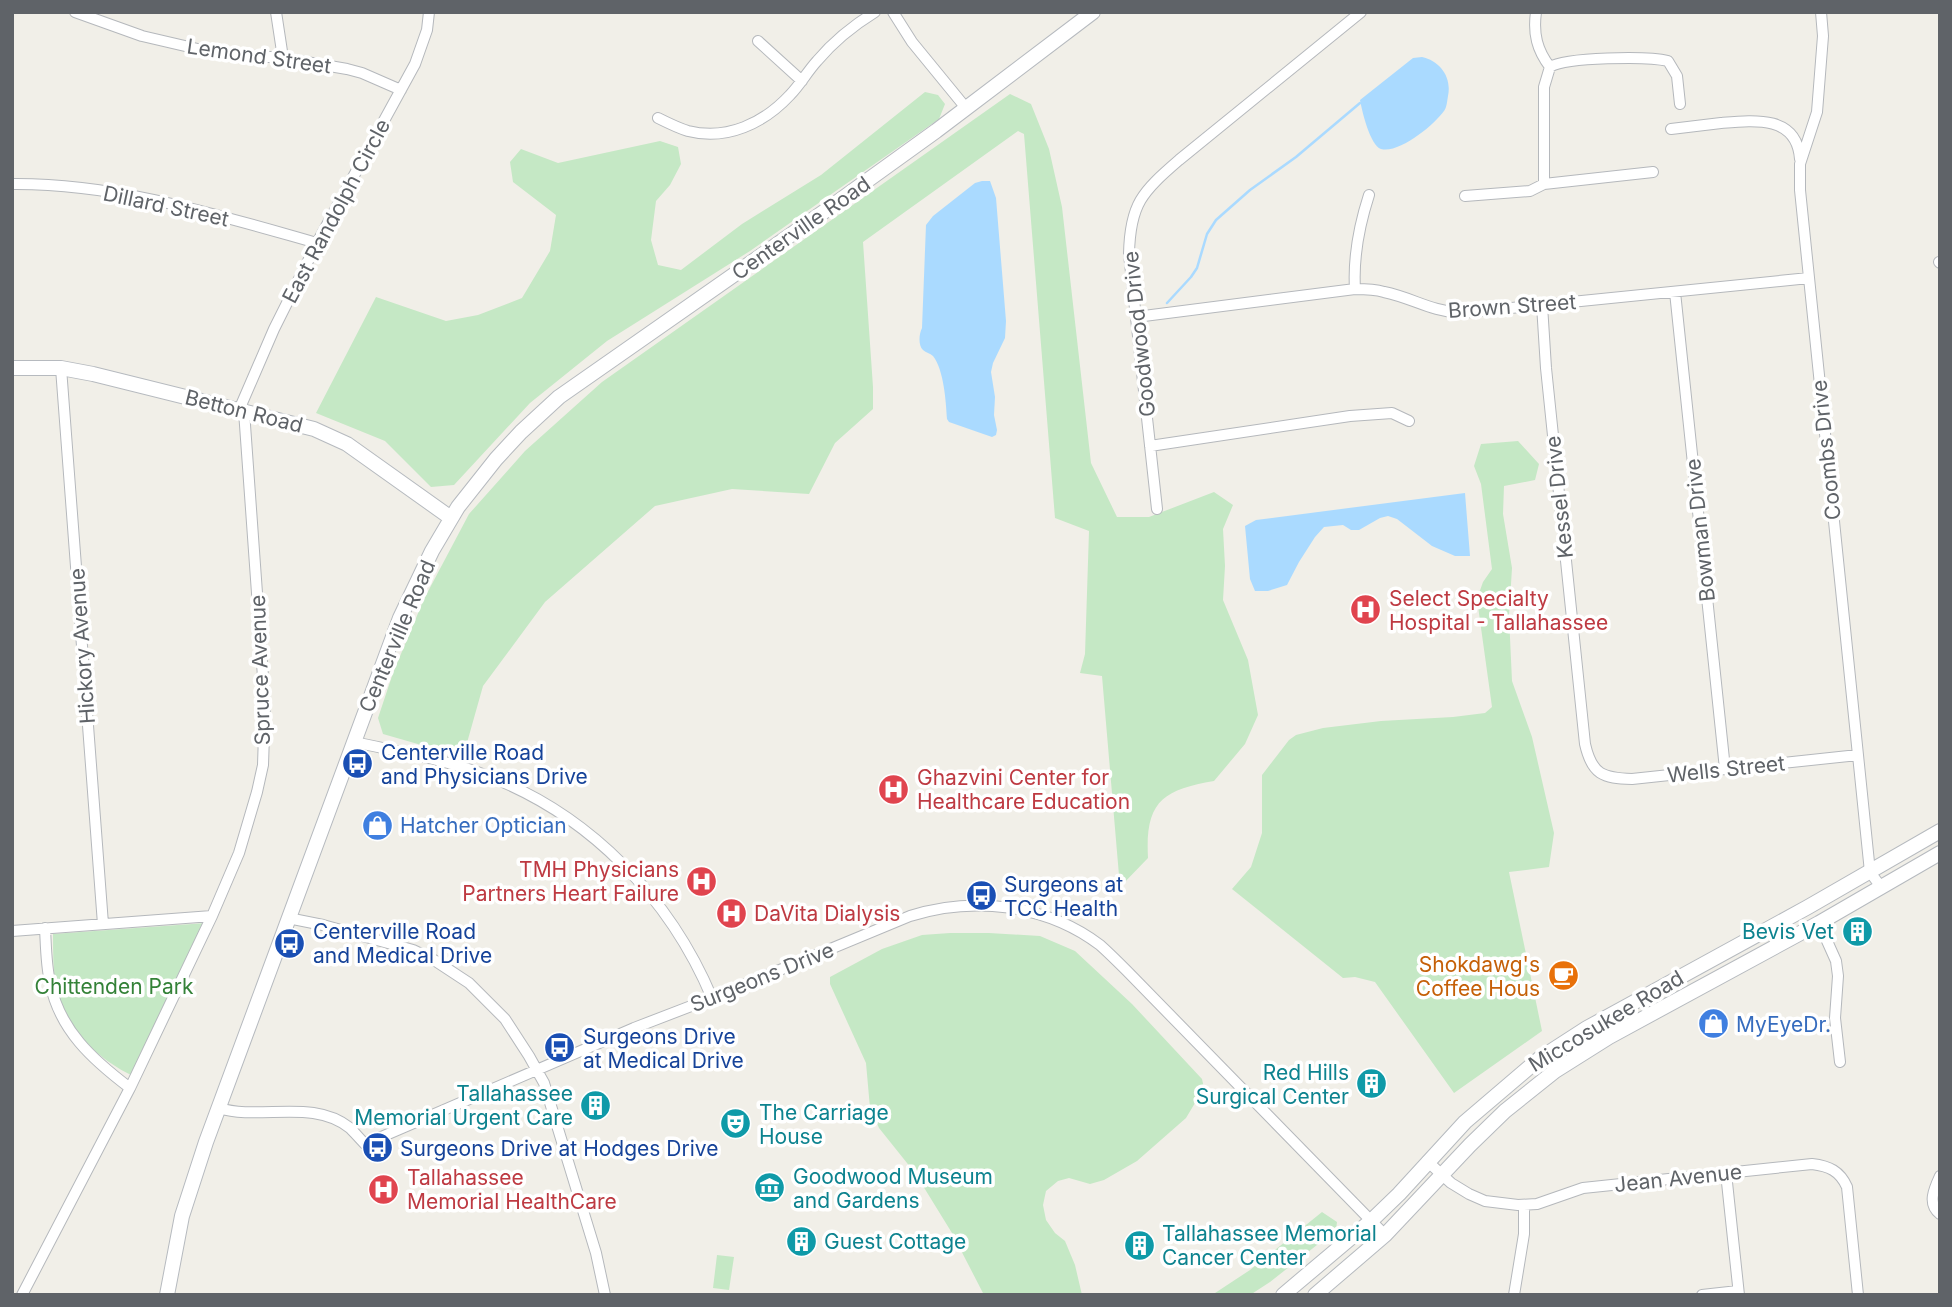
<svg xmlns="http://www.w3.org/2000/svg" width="1952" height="1307" viewBox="0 0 1952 1307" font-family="Inter,sans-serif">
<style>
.green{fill:#c5e8c5}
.water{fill:#aadaff}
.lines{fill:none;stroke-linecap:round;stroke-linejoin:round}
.stream{stroke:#aadaff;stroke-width:2.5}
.street-casing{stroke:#b5b8bc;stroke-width:12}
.secondary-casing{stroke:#b6babf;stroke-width:16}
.street{stroke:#fff;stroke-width:10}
.secondary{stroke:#fff;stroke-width:14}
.labels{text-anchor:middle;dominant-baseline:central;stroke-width:7;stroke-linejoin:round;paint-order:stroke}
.street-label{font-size:21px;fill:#5f6368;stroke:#fff}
.health-label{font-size:21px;fill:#be3a42;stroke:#fff;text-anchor:start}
.transit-label{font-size:21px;fill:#164399;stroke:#fff;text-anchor:start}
.shop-label{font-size:21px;fill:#366cbe;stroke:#fff;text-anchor:start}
.culture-label{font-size:21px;fill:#0d838f;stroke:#fff;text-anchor:start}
.food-label{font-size:21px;fill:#c56008;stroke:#fff;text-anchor:end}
.park-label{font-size:21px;fill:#348238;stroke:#fff}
</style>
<rect width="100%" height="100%" fill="#f1efe8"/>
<!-- green -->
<path class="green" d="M 925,92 L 938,95 L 945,104 L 939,119 L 750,251 L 607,341 L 530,403 L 454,485 L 431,487 L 385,441 L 316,413 L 376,297 L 446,321 L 478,315 L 522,298 L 550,251 L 556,215 L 513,182 L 510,162 L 521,149 L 558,163 L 660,141 L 678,147 L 681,164 L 670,185 L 656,201 L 651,240 L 658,265 L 681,270 L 742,224 L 821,175 Z
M 1010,94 L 1031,104 L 1049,149 L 1062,207 L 1091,463 L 1117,517 L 1149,517 L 1214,492 L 1233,505 L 1223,529 L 1225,566 L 1223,600 L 1248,660 L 1258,715 L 1245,744 L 1214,781 C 1162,790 1145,802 1148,858 L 1120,887 L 1102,676 L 1080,673 L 1085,654 L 1089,531 L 1055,518 L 1024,134 L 1018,131 L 863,242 L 873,387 L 873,409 L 835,443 L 809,494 L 732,489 L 655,506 L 545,602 L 483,686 L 463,757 L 383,734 L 378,718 L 393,673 L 424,599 L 469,514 L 525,451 L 602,382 Z
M 1518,441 L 1539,464 L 1535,480 L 1504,486 L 1503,514 L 1512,568 L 1509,616 L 1512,681 L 1532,737 L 1554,833 L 1549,867 L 1509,872 L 1542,1031 L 1454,1093 L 1375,982 L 1355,977 L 1343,978 L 1232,889 L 1251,867 L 1262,833 L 1262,775 L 1289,740 L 1296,735 L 1323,728 L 1381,721 L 1453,717 L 1485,713 L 1492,707 L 1477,599 L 1483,582 L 1492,569 L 1481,484 L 1474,466 L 1481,444 Z
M 206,923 L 131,1075 C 97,1058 63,1027 56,988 C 53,970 53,952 53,934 Z
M 950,933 L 989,933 L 1040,936 L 1075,951 L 1132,1004 L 1202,1079 L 1204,1088 L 1186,1118 L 1137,1161 L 1104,1180 L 1090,1184 L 1069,1178 L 1058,1181 L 1046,1191 L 1043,1205 L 1046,1220 L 1055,1233 L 1065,1241 L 1075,1265 L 1082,1295 L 984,1295 L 952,1233 L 915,1173 L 879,1128 L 870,1108 L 866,1063 L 830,984 L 830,977 L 882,949 L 922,935 Z
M 1322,1212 L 1337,1222 L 1336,1230 L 1270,1282 L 1250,1295 L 1212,1295 L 1250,1270 Z
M 717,1255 L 734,1257 L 729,1290 L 713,1288 Z"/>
<!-- water -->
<path class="water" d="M 1422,57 C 1440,61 1452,77 1448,96 C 1447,101 1447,107 1444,111 C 1434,125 1399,154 1381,149 C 1370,145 1362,111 1360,100 L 1413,58 Z
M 982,181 L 990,181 L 996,198 L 1006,321 L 1005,338 L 993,363 L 991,372 L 995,397 L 994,415 L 997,430 L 996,435 L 992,437 L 949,422 L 947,419 C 946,402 944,370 933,356 C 930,353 926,353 923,350 C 918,345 919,334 922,328 L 926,225 L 933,216 L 975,183 Z
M 1465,493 L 1470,556 L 1455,556 L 1432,546 L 1397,519 L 1388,516 L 1380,518 L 1359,530 L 1351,530 L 1343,525 L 1324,527 L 1315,537 L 1299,562 L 1287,585 L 1268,591 L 1255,591 L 1250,579 L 1245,526 L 1256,520 Z"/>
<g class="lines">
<!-- stream -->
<path class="stream" d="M 1167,303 L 1191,277 L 1197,268 L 1207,234 L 1216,220 L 1250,190 L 1296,157 L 1360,103"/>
<defs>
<path id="street" d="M 75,12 L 142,36 L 215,53 L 283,58 L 347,69 L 362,73 L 401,90
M 276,12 L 283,58
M 893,12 L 912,42 L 966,108
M 1536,12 C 1533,34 1537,50 1550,67 L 1544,87 L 1544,184
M 1821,12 L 1823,36 L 1817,112 L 1800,164 L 1800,190 L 1870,872 L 1881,887
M 758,41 L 802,81
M 1550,67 C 1566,57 1648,56 1668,61 L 1677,76 L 1680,104
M 658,118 C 668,123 678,128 688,131 C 727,141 764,123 790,95 C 800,85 807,72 817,61 C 833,42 854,25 875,12
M 1671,129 C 1688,127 1705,125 1721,123 C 1754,120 1797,115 1800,159
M 12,184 C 116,183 218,215 317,243
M 1465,196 L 1530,191 L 1544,184 L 1653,172
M 1939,262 L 1940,263
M 1355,289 C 1353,256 1359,226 1369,195
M 1675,292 L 1725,769
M 1542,305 L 1546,368 L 1585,744 C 1592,775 1603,778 1632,779 L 1858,755
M 1136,317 L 1355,289 C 1365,289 1374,289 1384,292 C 1413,298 1430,311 1461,313 L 1809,278
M 61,368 L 103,924
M 239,410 L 274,329 L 317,243 L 415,64 L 427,30 L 429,12
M 1150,446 L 1350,416 L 1392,413 L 1409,421
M 1157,509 L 1129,254 C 1130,204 1142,192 1179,160 L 1361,12
M 354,742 C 399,752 445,759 488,776 C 590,815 670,898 712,998
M 288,918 L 323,925 L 413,950 L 434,960 L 469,983 L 505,1019 L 529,1056 L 544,1083 L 596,1253 L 605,1295
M 1819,923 L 1836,961 L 1838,976 L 1835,1018 L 1840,1062
M 45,928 C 46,946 46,965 50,982 C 59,1030 93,1060 130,1088
M 12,931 L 212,916
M 219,1108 C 260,1121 313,1098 350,1128 C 355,1133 360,1139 365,1144 L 634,1028 L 712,998 L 910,916 C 973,896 1046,904 1100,945 C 1109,953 1118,962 1127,971 L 1385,1235
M 1427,1161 L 1451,1183 L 1469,1194 L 1485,1201 L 1518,1205 L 1537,1204 L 1583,1188 L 1812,1164 C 1829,1166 1840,1171 1847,1187 L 1858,1295
M 1726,1173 L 1739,1295
M 1940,1176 C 1934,1189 1927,1204 1940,1214
M 22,1295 L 130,1088 L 212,916 L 239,853 L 257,792 L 263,765 L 265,705 L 244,411
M 1514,1295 L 1524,1234 L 1524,1205
M 1702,1295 L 1738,1291"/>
<path id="secondary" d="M 12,368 L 61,368 L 93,374 L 314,429 L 347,444 L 451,518
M 167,1295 L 182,1216 L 206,1142 L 400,618 L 432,551 L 458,507 L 496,459 L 521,432 L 559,397 L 825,211 L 936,131 L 1093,12
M 1283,1295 L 1372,1220 L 1399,1194 L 1465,1122 L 1539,1059 L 1587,1028 L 1808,907 L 1940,831
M 1315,1295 L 1385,1235 L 1470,1145 L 1505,1111 L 1555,1071 L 1609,1037 L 1819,923 L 1940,853"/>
</defs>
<!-- street casing -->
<use href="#street" class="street-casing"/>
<!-- secondary casing -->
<use href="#secondary" class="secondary-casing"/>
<!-- street -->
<use href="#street" class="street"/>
<!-- secondary -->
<use href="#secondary" class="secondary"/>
</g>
<!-- icons -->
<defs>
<symbol id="hospital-disc" viewBox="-11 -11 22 22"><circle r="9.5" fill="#e0444e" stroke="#fff"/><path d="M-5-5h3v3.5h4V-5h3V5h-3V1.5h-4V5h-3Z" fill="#fff"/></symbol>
<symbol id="bus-disc" viewBox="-11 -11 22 22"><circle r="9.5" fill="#1a4fb4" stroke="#fff"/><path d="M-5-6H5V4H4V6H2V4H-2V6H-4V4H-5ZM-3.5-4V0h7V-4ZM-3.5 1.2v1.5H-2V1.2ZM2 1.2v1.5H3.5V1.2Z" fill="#fff"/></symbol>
<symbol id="shop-disc" viewBox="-11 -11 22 22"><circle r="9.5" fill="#3f7fe0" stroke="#fff"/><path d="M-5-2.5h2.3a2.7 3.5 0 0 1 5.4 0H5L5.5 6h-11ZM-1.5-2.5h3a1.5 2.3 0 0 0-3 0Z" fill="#fff"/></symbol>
<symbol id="building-disc" viewBox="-11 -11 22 22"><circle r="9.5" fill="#0f9aa8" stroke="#fff"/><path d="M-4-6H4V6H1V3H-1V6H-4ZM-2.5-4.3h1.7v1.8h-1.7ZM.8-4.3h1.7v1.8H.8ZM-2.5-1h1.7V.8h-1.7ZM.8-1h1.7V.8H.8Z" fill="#fff"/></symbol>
<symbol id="cafe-disc" viewBox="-11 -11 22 22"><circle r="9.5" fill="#e8710a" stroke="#fff"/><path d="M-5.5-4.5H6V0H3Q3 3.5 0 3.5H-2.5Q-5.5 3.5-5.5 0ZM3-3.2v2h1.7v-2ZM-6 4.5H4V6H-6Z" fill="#fff"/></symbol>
<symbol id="theatre-disc" viewBox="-11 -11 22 22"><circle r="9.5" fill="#0f9aa8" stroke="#fff"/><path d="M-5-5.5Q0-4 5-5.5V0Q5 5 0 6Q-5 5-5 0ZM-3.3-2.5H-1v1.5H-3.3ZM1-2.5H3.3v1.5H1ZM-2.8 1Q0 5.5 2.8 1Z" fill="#fff"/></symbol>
<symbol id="museum-disc" viewBox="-11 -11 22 22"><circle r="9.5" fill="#0f9aa8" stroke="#fff"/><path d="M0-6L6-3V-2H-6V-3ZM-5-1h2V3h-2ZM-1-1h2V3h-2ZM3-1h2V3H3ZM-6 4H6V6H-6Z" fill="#fff"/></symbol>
</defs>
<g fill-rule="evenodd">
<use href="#hospital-disc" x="1348" y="592" width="35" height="35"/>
<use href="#bus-disc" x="340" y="746" width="35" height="35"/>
<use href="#hospital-disc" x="876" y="772" width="35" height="35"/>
<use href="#shop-disc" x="360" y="808" width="35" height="35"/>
<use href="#hospital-disc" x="684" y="864" width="35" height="35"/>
<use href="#bus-disc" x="964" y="878" width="35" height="35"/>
<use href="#hospital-disc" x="714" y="896" width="35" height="35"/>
<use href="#building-disc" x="1840" y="914" width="35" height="35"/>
<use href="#bus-disc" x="272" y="926" width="35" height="35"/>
<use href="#cafe-disc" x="1546" y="958" width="35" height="35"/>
<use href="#shop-disc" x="1696" y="1006" width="35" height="35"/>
<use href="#bus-disc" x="542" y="1030" width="35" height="35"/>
<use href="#building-disc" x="1354" y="1066" width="35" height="35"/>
<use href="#building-disc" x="578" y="1088" width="35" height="35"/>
<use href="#theatre-disc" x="718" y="1106" width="35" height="35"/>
<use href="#bus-disc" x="360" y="1130" width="35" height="35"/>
<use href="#museum-disc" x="752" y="1170" width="35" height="35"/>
<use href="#hospital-disc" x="366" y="1172" width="35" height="35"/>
<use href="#building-disc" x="784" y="1224" width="35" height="35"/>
<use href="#building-disc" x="1122" y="1228" width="35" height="35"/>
</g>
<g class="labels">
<!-- street labels -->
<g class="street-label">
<text transform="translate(259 56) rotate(8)">Lemond Street</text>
<text transform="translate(166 206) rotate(12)">Dillard Street</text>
<text transform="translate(336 211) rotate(-62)">East Randolph Circle</text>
<text transform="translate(801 228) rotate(-35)">Centerville Road</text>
<text transform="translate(1512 306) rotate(-4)">Brown Street</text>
<text transform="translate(1139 334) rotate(-96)">Goodwood Drive</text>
<text transform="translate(244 411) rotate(14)">Betton Road</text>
<text transform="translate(1826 450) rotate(-96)">Coombs Drive</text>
<text transform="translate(1559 497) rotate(-96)">Kessel Drive</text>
<text transform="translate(1700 530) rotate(-96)">Bowman Drive</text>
<text transform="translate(397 636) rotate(-67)">Centerville Road</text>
<text transform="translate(82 646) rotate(-94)">Hickory Avenue</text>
<text transform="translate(260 670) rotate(-92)">Spruce Avenue</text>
<text transform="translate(1726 769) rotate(-6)">Wells Street</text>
<text transform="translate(762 977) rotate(-22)">Surgeons Drive</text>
<text transform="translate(1606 1021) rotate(-31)">Miccosukee Road</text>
<text transform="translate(1678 1178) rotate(-6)">Jean Avenue</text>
</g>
<!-- health labels -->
<g class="health-label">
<text x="1389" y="598">Select Specialty<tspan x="1389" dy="24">Hospital - Tallahassee</tspan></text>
<text x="917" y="777">Ghazvini Center for<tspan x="917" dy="24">Healthcare Education</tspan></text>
<text x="679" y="869" text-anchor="end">TMH Physicians<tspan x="679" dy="24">Partners Heart Failure</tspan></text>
<text x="754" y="913">DaVita Dialysis</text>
<text x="407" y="1177">Tallahassee<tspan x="407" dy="24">Memorial HealthCare</tspan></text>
</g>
<!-- transit labels -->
<g class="transit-label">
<text x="381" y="752">Centerville Road<tspan x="381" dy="24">and Physicians Drive</tspan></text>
<text x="1004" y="884">Surgeons at<tspan x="1004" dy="24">TCC Health</tspan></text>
<text x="313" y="931">Centerville Road<tspan x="313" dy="24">and Medical Drive</tspan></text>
<text x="583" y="1036">Surgeons Drive<tspan x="583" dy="24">at Medical Drive</tspan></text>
<text x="400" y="1148">Surgeons Drive at Hodges Drive</text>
</g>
<!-- shop labels -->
<g class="shop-label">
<text x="400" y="825">Hatcher Optician</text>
<text x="1736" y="1024">MyEyeDr.</text>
</g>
<!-- culture labels -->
<g class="culture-label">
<text x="1834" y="931" text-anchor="end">Bevis Vet</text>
<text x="1349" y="1072" text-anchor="end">Red Hills<tspan x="1349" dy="24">Surgical Center</tspan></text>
<text x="573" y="1093" text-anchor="end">Tallahassee<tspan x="573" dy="24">Memorial Urgent Care</tspan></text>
<text x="759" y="1112">The Carriage<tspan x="759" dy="24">House</tspan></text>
<text x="793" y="1176">Goodwood Museum<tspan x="793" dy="24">and Gardens</tspan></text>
<text x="1162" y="1233">Tallahassee Memorial<tspan x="1162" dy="24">Cancer Center</tspan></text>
<text x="824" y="1241">Guest Cottage</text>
</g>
<!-- food labels -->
<g class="food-label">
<text x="1540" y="964">Shokdawg's<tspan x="1540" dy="24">Coffee Hous</tspan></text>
</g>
<!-- park labels -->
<g class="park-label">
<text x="114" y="986">Chittenden Park</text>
</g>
</g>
<!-- border -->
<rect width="1952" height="1307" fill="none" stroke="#5f6368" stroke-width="28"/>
</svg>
